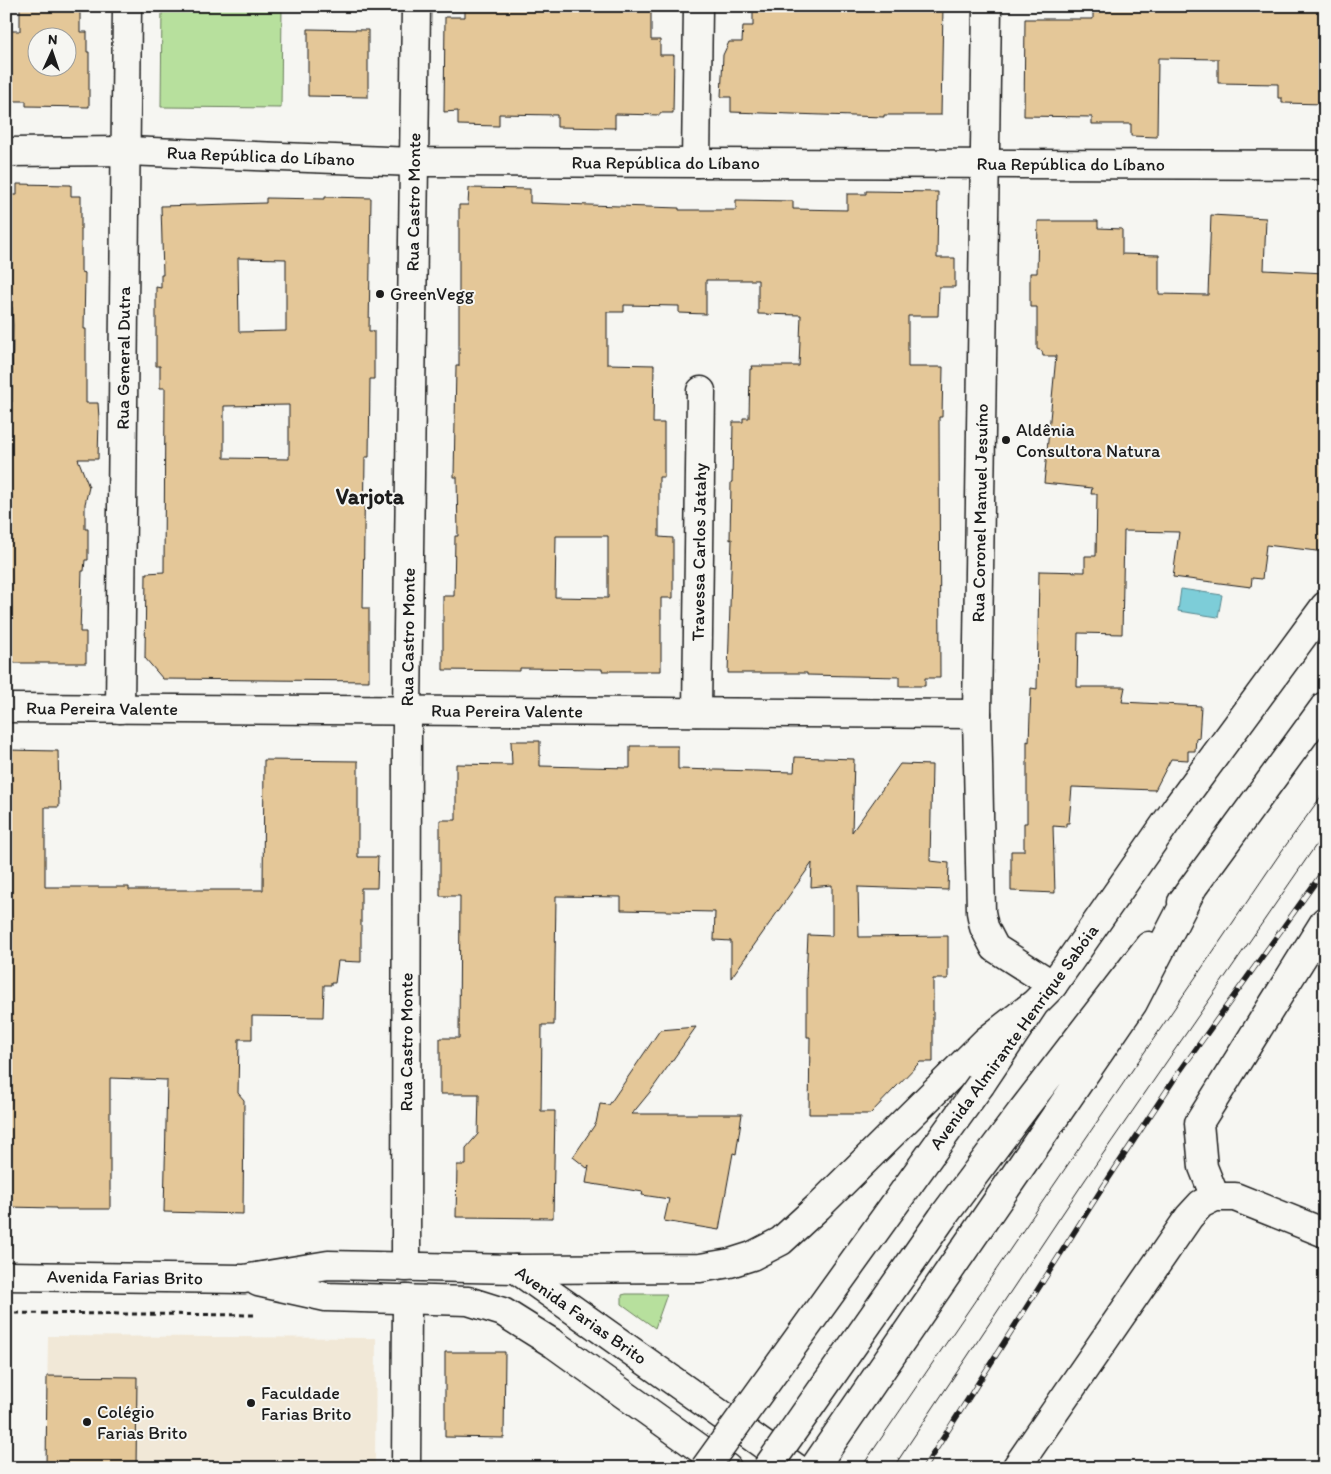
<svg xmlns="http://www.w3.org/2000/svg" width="1331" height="1474" viewBox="0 0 1331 1474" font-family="Itim,sans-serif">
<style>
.built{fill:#f1e8d7}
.green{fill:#b7e09d;stroke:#6a7e5c}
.water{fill:#7dcdd8;stroke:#56868d}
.building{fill:#e4c798;stroke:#1c1c1c;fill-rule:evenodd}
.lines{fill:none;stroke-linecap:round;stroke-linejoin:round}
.minor-casing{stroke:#1c1c1c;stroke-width:31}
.primary-casing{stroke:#1c1c1c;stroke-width:31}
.trunk-casing{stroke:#1c1c1c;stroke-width:31}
.path{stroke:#1c1c1c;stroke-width:3;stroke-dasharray:5 4;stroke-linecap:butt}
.minor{stroke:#f6f6f2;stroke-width:28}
.primary{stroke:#f6f6f2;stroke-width:28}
.trunk{stroke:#f6f6f2;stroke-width:28}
.tram{stroke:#1c1c1c;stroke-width:1}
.rail-casing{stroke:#1c1c1c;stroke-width:5.5}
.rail{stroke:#f6f6f2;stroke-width:4;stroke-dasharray:11;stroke-linecap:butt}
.trunk-bridge-casing{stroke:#1c1c1c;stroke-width:31;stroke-linecap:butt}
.trunk-bridge{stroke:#f6f6f2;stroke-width:28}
.poi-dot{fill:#1c1c1c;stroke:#f6f6f2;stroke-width:2}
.labels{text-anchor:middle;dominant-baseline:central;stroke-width:4;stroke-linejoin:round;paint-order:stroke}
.street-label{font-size:18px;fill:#1c1c1c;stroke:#f6f6f2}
.poi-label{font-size:18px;fill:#1c1c1c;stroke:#f6f6f2;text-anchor:start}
.district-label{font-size:22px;font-weight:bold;fill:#1c1c1c;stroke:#f6f6f2}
</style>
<rect width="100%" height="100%" fill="#f6f6f2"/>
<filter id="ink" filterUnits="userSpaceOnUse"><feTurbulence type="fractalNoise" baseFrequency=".02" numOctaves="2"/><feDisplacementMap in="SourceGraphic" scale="10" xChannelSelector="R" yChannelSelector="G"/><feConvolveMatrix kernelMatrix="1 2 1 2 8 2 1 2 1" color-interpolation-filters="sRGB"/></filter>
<g filter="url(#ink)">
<!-- built -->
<path class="built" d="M 48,1336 L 376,1338 L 375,1468 L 46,1468 Z"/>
<!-- green -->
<path class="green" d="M 162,6 L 282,6 L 281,108 L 161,107 Z
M 626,1294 L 667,1294 L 655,1328 L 622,1304 L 622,1295 Z"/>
<!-- water -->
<path class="water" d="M 1181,589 L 1222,595 L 1218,617 L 1178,611 Z"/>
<!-- building -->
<path class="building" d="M 20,6 L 80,6 L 80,32 L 87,32 L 87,52 L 89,52 L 89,107 L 26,106 L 26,101 L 6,101 L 6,31 L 20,31 ZM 38,38 L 68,38 L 68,68 L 38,68 Z
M 465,6 L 651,6 L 651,40 L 660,40 L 660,55 L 674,55 L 673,113 L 660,113 L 660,115 L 615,114 L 615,128 L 557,127 L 557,115 L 499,114 L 499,126 L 458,125 L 458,111 L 444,112 L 445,17 L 465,17 Z
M 753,6 L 943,6 L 941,115 L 884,115 L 884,117 L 731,112 L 731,97 L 721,97 L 723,55 L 729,42 L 742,42 L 743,26 L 753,26 Z
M 1093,6 L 1325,6 L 1325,104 L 1282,103 L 1282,98 L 1278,98 L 1278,84 L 1218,83 L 1218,59 L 1158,58 L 1157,137 L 1131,136 L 1131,124 L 1092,124 L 1092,117 L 1024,116 L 1025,19 L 1093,19 Z
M 308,29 L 368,30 L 368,97 L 308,96 Z
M 17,184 L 71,185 L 71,196 L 81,196 L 81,272 L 85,273 L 84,329 L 86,329 L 86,403 L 98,403 L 99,418 L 98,459 L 78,459 L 89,487 L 85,504 L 85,529 L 88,529 L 88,560 L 85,560 L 84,571 L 82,571 L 80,632 L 86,632 L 86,663 L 6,663 L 6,402 L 12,402 L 13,325 L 12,307 L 6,307 L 6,195 L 17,195 Z
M 469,188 L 530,189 L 530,203 L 679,208 L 679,210 L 736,210 L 736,200 L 793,201 L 793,209 L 847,210 L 847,194 L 866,194 L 866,191 L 938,192 L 937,258 L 955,258 L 955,287 L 939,287 L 938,316 L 908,316 L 908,367 L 943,367 L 942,417 L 939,417 L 940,678 L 925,678 L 925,686 L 899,686 L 899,677 L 807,675 L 807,673 L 728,673 L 732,539 L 730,540 L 731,482 L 732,482 L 733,422 L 743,422 L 743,418 L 749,418 L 750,369 L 753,369 L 752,366 L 799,366 L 801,315 L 758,314 L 758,280 L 706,280 L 706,314 L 679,313 L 679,306 L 624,305 L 624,312 L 607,312 L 607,364 L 654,365 L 653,423 L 664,423 L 664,477 L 659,477 L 659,537 L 673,538 L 673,598 L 661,598 L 661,671 L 602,671 L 602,669 L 520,668 L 520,671 L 443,670 L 443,596 L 454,596 L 455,536 L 458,536 L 457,477 L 454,477 L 456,366 L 459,366 L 459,205 L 468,205 ZM 556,536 L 608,536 L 608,598 L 555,597 Z
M 325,197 L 371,198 L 369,331 L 374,331 L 374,379 L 370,379 L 369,457 L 365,457 L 363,608 L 369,608 L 369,681 L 163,679 L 145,658 L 146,573 L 164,572 L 165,388 L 160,388 L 160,366 L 156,366 L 156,287 L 161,288 L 161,275 L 163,275 L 161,206 L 266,203 L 266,198 L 325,199 ZM 238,258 L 286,259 L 286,331 L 239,332 ZM 289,405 L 289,459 L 224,458 L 224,406 Z
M 1211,215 L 1266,218 L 1264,270 L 1325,273 L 1325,552 L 1266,545 L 1262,579 L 1252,578 L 1251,587 L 1173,577 L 1179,532 L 1124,531 L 1122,634 L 1078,633 L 1077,687 L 1125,687 L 1122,702 L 1201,706 L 1199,739 L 1196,738 L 1195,751 L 1188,751 L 1188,760 L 1171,759 L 1155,790 L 1072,787 L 1069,823 L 1066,823 L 1066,827 L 1053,826 L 1055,893 L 1011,891 L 1011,851 L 1024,851 L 1024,823 L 1027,823 L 1027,741 L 1029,742 L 1031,688 L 1037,689 L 1039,571 L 1085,572 L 1085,556 L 1096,556 L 1097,494 L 1091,494 L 1092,488 L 1044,483 L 1056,356 L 1043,356 L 1042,351 L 1037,349 L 1037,307 L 1030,307 L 1030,273 L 1037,273 L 1038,221 L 1098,221 L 1098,228 L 1122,229 L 1122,254 L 1159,255 L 1159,294 L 1208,295 Z
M 511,741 L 540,741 L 540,766 L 630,768 L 630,746 L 678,746 L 678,769 L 794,772 L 795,757 L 854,759 L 852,832 L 900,764 L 932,765 L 930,861 L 949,863 L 948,890 L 858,887 L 859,937 L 948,936 L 948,979 L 933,979 L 933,1062 L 920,1062 L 870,1114 L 809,1114 L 810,1037 L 807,1037 L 807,978 L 806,978 L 808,935 L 832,936 L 832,885 L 811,887 L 812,863 L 731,978 L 731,941 L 714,940 L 715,912 L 621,910 L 621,897 L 556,896 L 554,1025 L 542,1025 L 541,1111 L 555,1111 L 553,1218 L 456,1217 L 457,1165 L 466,1165 L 466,1148 L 478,1134 L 479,1094 L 440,1094 L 440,1038 L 459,1038 L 460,896 L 440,896 L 440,820 L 456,820 L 456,764 L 512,765 Z
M 6,750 L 58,751 L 59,807 L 45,807 L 45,887 L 129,887 L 129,890 L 263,890 L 264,760 L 358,761 L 358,857 L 378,857 L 377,888 L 361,888 L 361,962 L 338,961 L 335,983 L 331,983 L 331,985 L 324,985 L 323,1017 L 252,1016 L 252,1039 L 239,1039 L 238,1093 L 244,1100 L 243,1214 L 164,1212 L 167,1080 L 110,1078 L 110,1209 L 56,1209 L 56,1208 L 6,1207 Z
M 696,1027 L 650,1092 L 632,1114 L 742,1114 L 736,1154 L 733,1153 L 719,1230 L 664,1221 L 669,1199 L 642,1195 L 643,1192 L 586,1183 L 589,1166 L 587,1168 L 573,1157 L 596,1123 L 600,1104 L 609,1105 L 660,1030 Z
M 445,1352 L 505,1352 L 504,1438 L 445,1437 Z
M 47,1376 L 137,1377 L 136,1468 L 46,1468 Z"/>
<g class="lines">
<defs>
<g id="minor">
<path d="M 987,6 L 977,714 L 981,912 L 984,927 L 995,948 L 1053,985"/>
<path id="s1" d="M 6,152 L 126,151 L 415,162 L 1325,165"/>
<path d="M 696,163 L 698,6"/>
<path id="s2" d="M 6,708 L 977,714"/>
<path id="s3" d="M 120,709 L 127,6"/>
<path id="s4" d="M 697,712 L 701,391"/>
<path d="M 1215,1197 L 1203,1167 L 1199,1123 L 1325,921"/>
<path id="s5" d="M 406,1267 L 407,710 L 416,6"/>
<path d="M 406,1468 L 407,1299"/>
<path d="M 1016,1468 L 1189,1217 L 1201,1204 L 1215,1197 L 1235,1197 L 1325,1233"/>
</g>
<g id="primary">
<path id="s6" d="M 6,1276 L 244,1279 L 328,1265 L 516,1269 L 796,1468"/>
<path d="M 258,1282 L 326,1297 L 468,1301 L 503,1312 L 554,1344 L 727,1468"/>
</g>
<path id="trunk" d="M 1182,902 L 1325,706
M 981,1084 L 1035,1003 L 1053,985 L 1177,807 L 1325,606
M 1022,1111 L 1149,946
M 516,1269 L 700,1268 L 730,1263 L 752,1256 L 781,1241 L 818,1207 L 986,1041 L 1035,1003
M 814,1468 L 1133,1003 L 1193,887"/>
</defs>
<!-- minor casing -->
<use href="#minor" class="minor-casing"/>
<!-- primary casing -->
<use href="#primary" class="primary-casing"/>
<!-- trunk casing -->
<use href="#trunk" class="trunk-casing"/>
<!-- path -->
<path class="path" d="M 6,1313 L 258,1315"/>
<!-- minor -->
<use href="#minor" class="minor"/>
<!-- primary -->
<use href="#primary" class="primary"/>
<!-- trunk -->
<use href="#trunk" class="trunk"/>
<!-- tram -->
<path class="tram" d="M 861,1468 L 1281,852 L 1325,791
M 893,1468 L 1085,1180 L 1325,832"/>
<defs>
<path id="rail" d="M 924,1468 L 1103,1187 L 1175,1078 L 1325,869"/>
</defs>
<!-- rail casing -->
<use href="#rail" class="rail-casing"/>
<!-- rail -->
<use href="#rail" class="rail"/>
<defs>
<path id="trunk-bridge" d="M 705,1468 L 981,1084
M 767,1468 L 942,1218 L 1022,1111"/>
</defs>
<!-- trunk-bridge casing -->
<use href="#trunk-bridge" class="trunk-bridge-casing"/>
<!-- trunk-bridge -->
<use href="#trunk-bridge" class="trunk-bridge"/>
</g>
</g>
<!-- markers -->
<g class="poi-dot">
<circle cx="380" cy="294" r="5"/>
<circle cx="1006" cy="440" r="5"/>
<circle cx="251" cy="1403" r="5"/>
<circle cx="87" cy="1422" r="5"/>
</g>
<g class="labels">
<!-- street labels -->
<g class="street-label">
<text stroke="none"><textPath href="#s1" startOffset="255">Rua República do Líbano</textPath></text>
<text stroke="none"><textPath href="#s1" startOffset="660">Rua República do Líbano</textPath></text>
<text stroke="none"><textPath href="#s1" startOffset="1065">Rua República do Líbano</textPath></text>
<text stroke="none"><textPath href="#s5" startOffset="1065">Rua Castro Monte</textPath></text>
<text stroke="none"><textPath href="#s3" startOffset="351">Rua General Dutra</textPath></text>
<text transform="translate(980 513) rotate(-89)">Rua Coronel Manuel Jesuíno</text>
<text stroke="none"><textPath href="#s4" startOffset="160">Travessa Carlos Jatahy</textPath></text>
<text stroke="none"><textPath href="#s5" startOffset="630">Rua Castro Monte</textPath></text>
<text stroke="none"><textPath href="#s2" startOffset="96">Rua Pereira Valente</textPath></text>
<text stroke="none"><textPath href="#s2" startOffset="501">Rua Pereira Valente</textPath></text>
<text transform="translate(1014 1037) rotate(-54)">Avenida Almirante Henrique Sabóia</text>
<text stroke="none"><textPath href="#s5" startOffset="225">Rua Castro Monte</textPath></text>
<text stroke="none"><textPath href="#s6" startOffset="119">Avenida Farias Brito</textPath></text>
<text stroke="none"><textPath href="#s6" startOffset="591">Avenida Farias Brito</textPath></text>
</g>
<!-- poi labels -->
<g class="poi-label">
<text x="390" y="294">GreenVegg</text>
<text x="1016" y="430">Aldênia<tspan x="1016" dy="21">Consultora Natura</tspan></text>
<text x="261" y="1393">Faculdade<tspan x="261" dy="21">Farias Brito</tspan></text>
<text x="97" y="1412">Colégio<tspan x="97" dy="21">Farias Brito</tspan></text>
</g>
<!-- district labels -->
<g class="district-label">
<text x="370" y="496">Varjota</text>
</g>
</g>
<!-- margin -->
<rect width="1331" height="1474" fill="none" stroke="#f6f6f2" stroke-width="25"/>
<rect x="12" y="12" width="1306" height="1449" fill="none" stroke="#1c1c1c" stroke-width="2" filter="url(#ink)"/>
<!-- north arrow -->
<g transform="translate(52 52) rotate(3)"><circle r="24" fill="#f6f6f2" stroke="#9f9f9c"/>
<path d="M0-4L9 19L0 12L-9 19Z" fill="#1c1c1c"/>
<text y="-8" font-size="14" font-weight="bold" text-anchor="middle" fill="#1c1c1c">N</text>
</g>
</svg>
